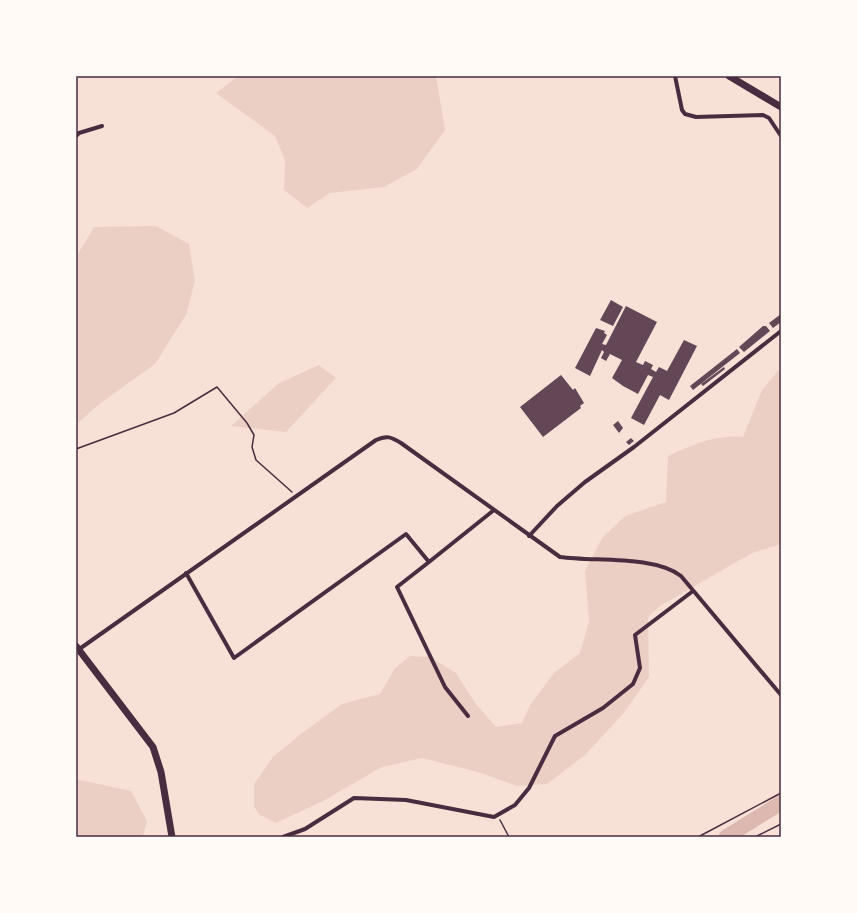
<svg xmlns="http://www.w3.org/2000/svg" width="857" height="913" viewBox="0 0 857 913" font-family="Overpass,sans-serif">
<style>
.green{fill:#ebcfc5}
.lines{fill:none;stroke-linecap:round;stroke-linejoin:round}
.river{stroke:#dcb8b0;stroke-width:15}
.building{fill:#644757}
.path{stroke:#4a2c40;stroke-width:1.5}
.minor{stroke:#4a2c40;stroke-width:4}
.primary{stroke:#4a2c40;stroke-width:7}
.neatline{fill:none;stroke:#4a2c40;stroke-width:1.5}
</style>
<rect width="100%" height="100%" fill="#f7e1d7"/>
<!-- green -->
<path class="green" d="M 238,76 L 436,76 L 445,130 L 417,169 L 384,187 L 330,193 L 307,208 L 284,190 L 285,160 L 275,136 L 216,93 Z
M 156,226 L 189,244 L 195,281 L 186,315 L 155,364 L 98,405 L 76,425 L 76,257 L 94,227 Z
M 319,365 L 336,378 L 286,432 L 231,426 L 279,383 Z
M 781,367 L 781,544 L 752,553 L 660,606 L 648,617 L 649,677 L 623,714 L 585,755 L 547,784 L 517,786 L 478,772 L 422,758 L 382,767 L 323,801 L 276,823 L 260,815 L 254,807 L 254,784 L 273,757 L 302,733 L 342,704 L 380,694 L 395,668 L 410,656 L 430,657 L 456,673 L 476,704 L 496,727 L 522,723 L 530,705 L 554,673 L 580,653 L 589,621 L 585,571 L 602,538 L 625,516 L 666,502 L 668,456 C 692,445 716,434 743,437 L 762,390 Z
M 76,779 L 131,791 L 147,821 L 143,836 L 76,837 Z"/>
<g class="lines">
<!-- river -->
<path class="river" d="M 726,837 L 781,803"/>
</g>
<!-- building -->
<path class="building" d="M 611,300 L 623,307 L 613,326 L 600,320 Z
M 626,306 L 657,322 L 636,362 L 643,365 L 645,361 L 653,365 L 651,369 L 656,372 L 659,367 L 667,371 L 684,340 L 697,346 L 669,400 L 660,395 L 644,425 L 631,418 L 653,377 L 648,375 L 638,394 L 623,386 L 612,378 L 622,360 L 610,354 L 606,361 L 601,358 L 604,352 L 602,350 L 590,376 L 575,368 L 596,328 L 605,331 L 604,333 L 607,335 L 602,344 L 606,345 Z
M 781,314 L 781,322 L 773,328 L 769,323 Z
M 763,326 L 766,326 L 770,331 L 744,352 L 739,347 Z
M 737,349 L 740,353 L 693,390 L 690,386 Z
M 724,367 L 725,369 L 703,386 L 701,384 Z
M 561,375 L 573,390 L 575,388 L 584,403 L 580,406 L 581,408 L 543,437 L 520,407 Z
M 618,421 L 623,428 L 619,433 L 613,425 Z
M 631,438 L 634,441 L 629,445 L 626,442 Z"/>
<g class="lines">
<!-- path -->
<path class="path" d="M 76,449 L 174,413 L 217,387 L 247,423 L 254,435 L 252,447 L 256,460 L 292,492
M 500,820 L 509,837
M 698,837 L 781,793
M 755,837 L 781,824"/>
<!-- minor -->
<path class="minor" d="M 675,76 L 682,110 L 685,114 L 696,117 L 763,115 L 769,118 L 781,136
M 76,136 L 79,133 L 102,126
M 529,536 L 557,506 L 585,482 L 634,447 L 781,331
M 429,562 L 397,587 L 445,687 L 468,716
M 186,573 L 234,658 L 406,534 L 429,562 L 494,510
M 78,650 L 376,440 C 387,435 391,437 401,443 L 560,557 C 595,562 653,555 681,576 L 781,695
M 283,837 L 305,829 L 354,798 L 406,800 L 494,817 L 515,805 L 529,788 L 555,736 L 603,708 L 633,684 L 640,668 L 635,635 L 693,591"/>
<!-- primary -->
<path class="primary" d="M 729,76 L 781,107
M 76,646 L 153,747 L 161,772 L 172,837"/>
</g>
<!-- border -->
<rect width="857" height="913" fill="none" stroke="#fffaf5" stroke-width="154"/>
<rect x="77" y="77" width="703" height="759" class="neatline"/>
</svg>
